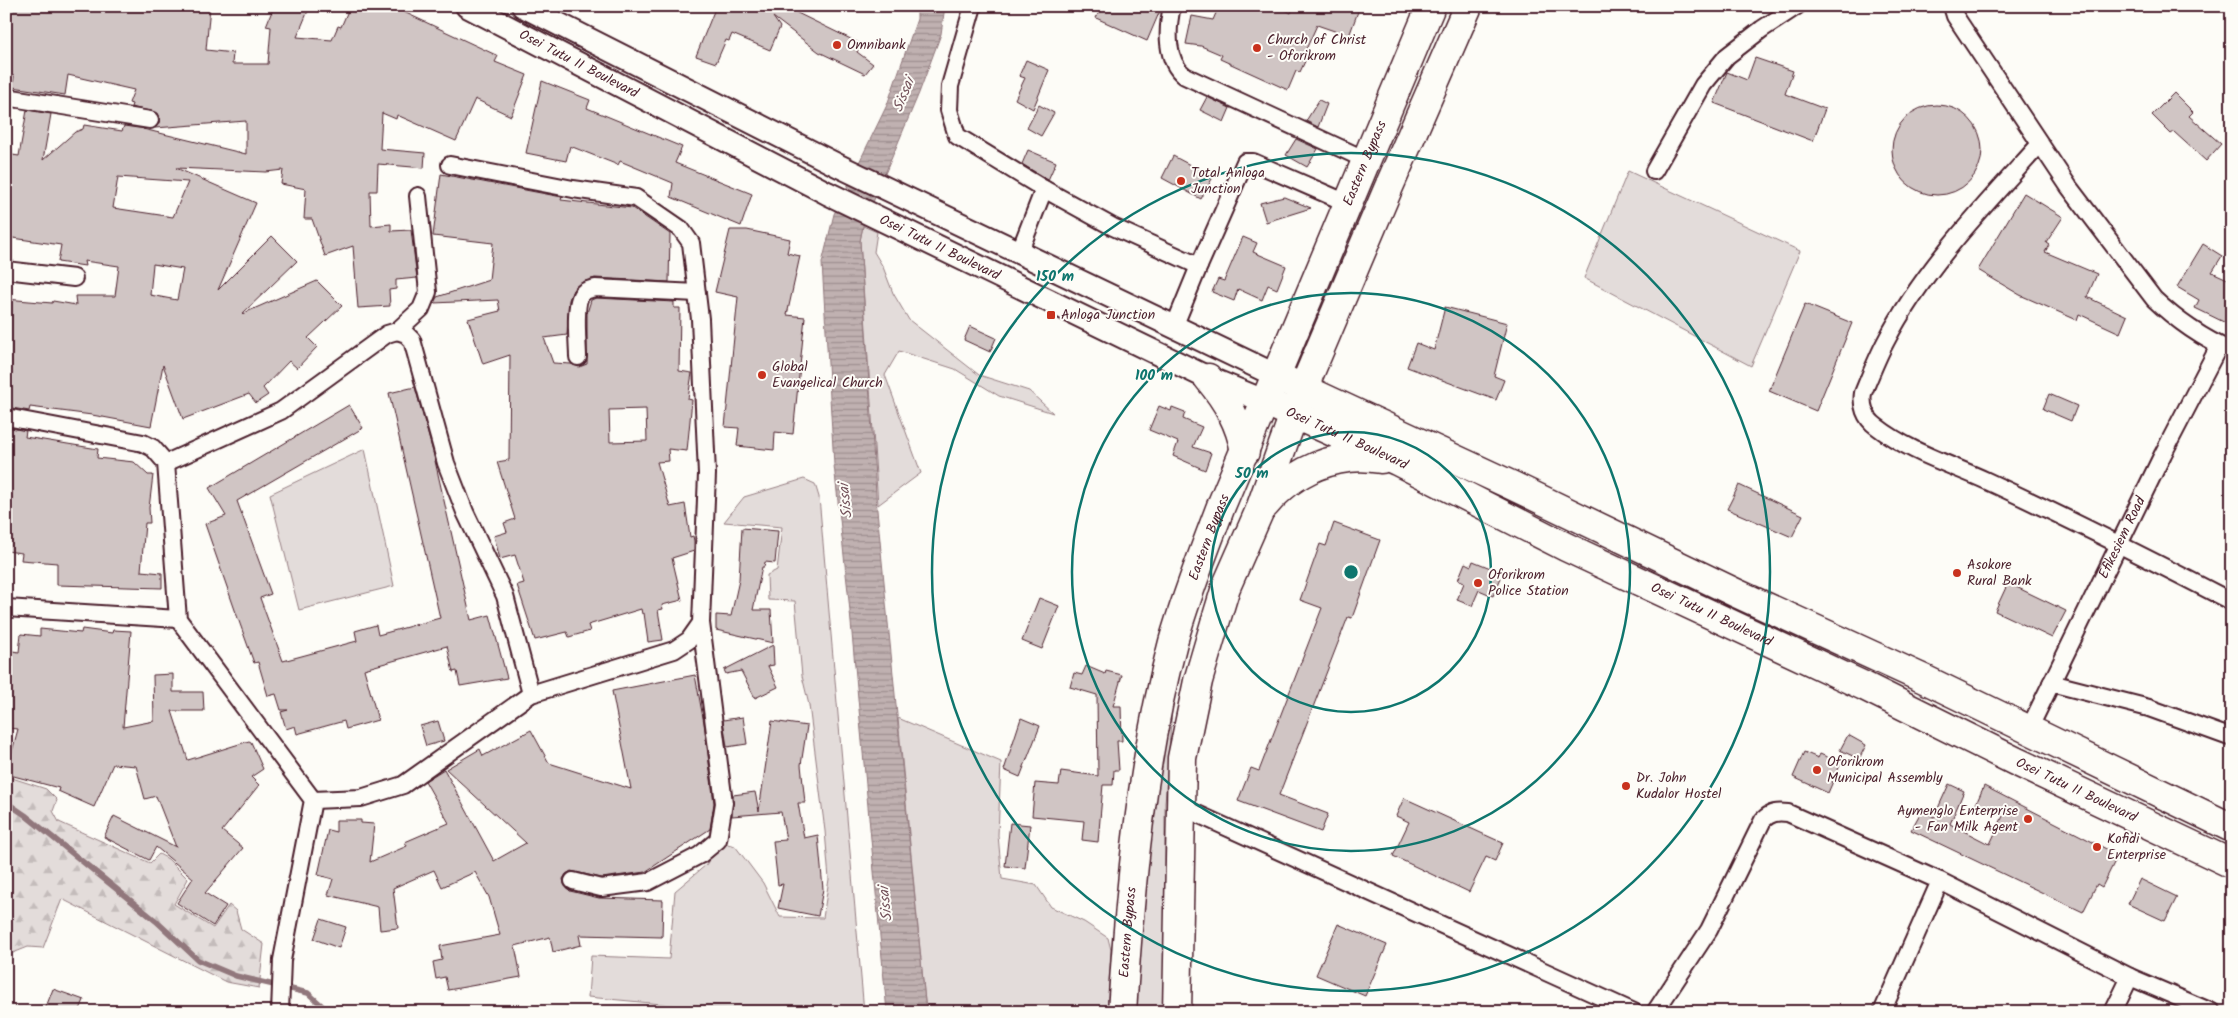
<svg xmlns="http://www.w3.org/2000/svg" width="2238" height="1018" viewBox="0 0 2238 1018" font-family="Kalam,sans-serif">
<style>
.green{fill:#e3dcda;stroke:#967e82}
.forest{fill:url(#forest-firs);stroke:#967e82}
.water{fill:url(#water-rules);stroke:#91777b}
.lines{fill:none;stroke-linecap:round;stroke-linejoin:round}
.stream{stroke:#91777b;stroke-width:5.5}
.building{fill:#d0c5c4;stroke:#4a1f2b;fill-rule:evenodd}
.street-casing{stroke:#4a1f2b;stroke-width:20}
.secondary-casing{stroke:#4a1f2b;stroke-width:26}
.highway-casing{stroke:#4a1f2b;stroke-width:31}
.street{stroke:#fdfcf7;stroke-width:16}
.secondary{stroke:#fdfcf7;stroke-width:22}
.highway{stroke:#fdfcf7;stroke-width:28}
.ring{fill:none;stroke:#0f766e;stroke-width:2.5}
.poi-dot{fill:#c8321e;stroke:#fdfcf7;stroke-width:2}
.labels{text-anchor:middle;dominant-baseline:central;stroke-width:4;stroke-linejoin:round;paint-order:stroke}
.poi-label{font-size:14px;fill:#4a1f2b;stroke:#fdfcf7;text-anchor:start}
.street-label{font-size:14px;fill:#4a1f2b;stroke:#fdfcf7}
.water-label{font-size:15px;font-style:italic;fill:#73525a;stroke:#fdfcf7}
.centre{fill:#0f766e;stroke:#fdfcf7;stroke-width:2.5}
.ring-label{font-size:15px;text-anchor:middle;font-weight:bold;fill:#0f766e;stroke:#fdfcf7;stroke-width:4;stroke-linejoin:round;paint-order:stroke}
</style>
<defs>
<pattern id="forest-firs" width="22" height="20" patternUnits="userSpaceOnUse" patternTransform="scale(1.25)"><rect width="22" height="20" fill="#e3dcda"/><path d="M5 1l3.5 6h-7zM16 11l3.5 6h-7z" fill="#c4bcbb"/></pattern>
<pattern id="water-rules" width="6" height="5" patternUnits="userSpaceOnUse" patternTransform="scale(1.25)"><rect width="6" height="5" fill="#c0b1b1"/><path d="M0 2.5h6" fill="none" stroke="#9e8f90"/></pattern>
</defs>
<rect width="100%" height="100%" fill="#fdfcf7"/>
<filter id="ink" filterUnits="userSpaceOnUse"><feTurbulence type="fractalNoise" baseFrequency=".02" numOctaves="2"/><feDisplacementMap in="SourceGraphic" scale="10" xChannelSelector="R" yChannelSelector="G"/><feConvolveMatrix kernelMatrix="1 2 1 2 8 2 1 2 1" color-interpolation-filters="sRGB"/></filter>
<g filter="url(#ink)">
<!-- green -->
<path class="green" d="M 1628,171 L 1800,251 L 1751,366 L 1584,278 Z
M 863,226 L 877,232 L 874,252 L 883,267 L 893,293 L 909,320 L 979,375 L 1029,391 L 1053,413 L 999,396 L 955,369 L 899,351 L 885,375 L 921,473 L 878,505 L 860,241 Z
M 365,449 L 394,586 L 299,610 L 270,494 Z
M 804,479 L 815,484 L 819,497 L 864,1012 L 752,1012 L 752,1009 L 703,1008 L 588,997 L 591,956 L 669,959 L 675,891 L 706,865 L 720,842 L 735,846 L 748,863 L 763,883 L 780,917 L 823,918 L 829,879 L 825,831 L 809,705 L 802,676 L 795,601 L 768,600 L 767,575 L 777,570 L 782,527 L 724,522 L 744,497 Z
M 1173,695 L 1165,803 L 1165,910 L 1170,1012 L 1136,1012 L 1148,818 Z
M 898,718 L 1001,762 L 998,835 L 1002,879 L 1036,885 L 1051,907 L 1084,922 L 1108,938 L 1111,950 L 1107,1012 L 926,1012 Z"/>
<!-- forest -->
<path class="forest" d="M 6,776 L 46,789 L 57,800 L 53,811 L 59,822 L 150,863 L 159,854 L 168,859 L 188,879 L 174,904 L 213,928 L 229,905 L 236,911 L 241,929 L 264,944 L 259,988 L 226,982 L 62,899 L 43,948 L 28,947 L 13,953 L 6,950 Z"/>
<!-- water -->
<path class="water" d="M 917,6 L 945,6 L 941,34 L 919,93 L 863,226 L 860,241 L 877,510 L 926,1012 L 887,1012 L 849,601 L 834,465 L 822,263 L 834,214 L 887,105 L 917,19 Z"/>
<g class="lines">
<!-- stream -->
<path class="stream" d="M 6,802 L 25,815 L 156,921 L 198,960 L 236,976 L 308,993 L 329,1012"/>
</g>
<!-- building -->
<path class="building" d="M 6,6 L 210,6 L 206,50 L 233,53 L 232,64 L 268,64 L 271,27 L 266,26 L 274,6 L 310,6 L 297,37 L 332,40 L 338,26 L 341,27 L 350,6 L 391,6 L 498,56 L 495,62 L 527,75 L 511,116 L 475,99 L 456,141 L 397,115 L 396,119 L 382,113 L 380,149 L 425,153 L 424,168 L 378,164 L 377,191 L 370,191 L 371,226 L 391,224 L 391,231 L 411,230 L 417,278 L 396,280 L 396,289 L 389,290 L 390,306 L 358,308 L 353,246 L 325,256 L 312,219 L 304,219 L 306,189 L 281,184 L 283,170 L 266,172 L 176,168 L 256,203 L 218,290 L 272,236 L 297,261 L 242,314 L 317,281 L 342,306 L 308,338 L 317,347 L 297,368 L 289,361 L 263,388 L 268,395 L 256,403 L 249,394 L 183,419 L 163,365 L 151,426 L 92,415 L 30,407 L 29,411 L 6,407 L 6,299 L 52,303 L 53,301 L 76,305 L 75,296 L 115,296 L 119,266 L 84,261 L 85,266 L 58,262 L 61,245 L 6,237 L 6,154 L 19,156 L 27,110 L 51,114 L 43,160 L 75,132 L 83,129 L 84,125 L 122,131 L 124,126 L 145,129 L 143,129 L 246,154 L 246,121 L 155,128 L 160,121 L 157,113 L 131,107 L 132,104 L 129,103 L 134,90 L 68,75 L 65,95 L 13,87 L 14,76 L 6,75 ZM 118,177 L 188,182 L 173,217 L 113,208 ZM 153,264 L 183,269 L 177,300 L 150,295 Z
M 716,6 L 783,6 L 861,44 L 857,52 L 873,64 L 865,74 L 819,52 L 773,17 L 780,27 L 770,50 L 732,34 L 729,41 L 726,40 L 716,63 L 696,56 Z
M 1102,6 L 1162,6 L 1147,41 L 1096,18 Z
M 1219,6 L 1278,6 L 1291,13 L 1294,6 L 1360,6 L 1349,36 L 1317,25 L 1303,56 L 1307,57 L 1300,72 L 1296,71 L 1288,90 L 1220,59 L 1222,55 L 1201,46 L 1186,44 L 1192,16 L 1213,20 Z
M 1755,58 L 1793,71 L 1785,94 L 1825,109 L 1813,141 L 1714,103 L 1727,72 L 1747,80 Z
M 1026,60 L 1049,70 L 1033,109 L 1015,99 L 1025,78 L 1019,76 Z
M 542,81 L 590,100 L 587,108 L 682,147 L 675,163 L 752,194 L 741,226 L 671,197 L 673,183 L 620,161 L 618,165 L 570,146 L 566,161 L 526,153 Z
M 2174,93 L 2193,112 L 2189,116 L 2221,144 L 2206,161 L 2174,132 L 2171,134 L 2152,115 Z
M 1207,97 L 1230,108 L 1224,122 L 1200,110 Z
M 1319,100 L 1327,104 L 1318,127 L 1306,121 Z
M1892 150a45 45 0 1 1 90 0a45 45 0 1 1-90 0Z
M 1039,105 L 1054,113 L 1041,136 L 1027,128 Z
M 1296,139 L 1318,149 L 1307,167 L 1286,155 Z
M 1028,150 L 1056,162 L 1048,180 L 1022,164 Z
M 1173,156 L 1213,177 L 1201,199 L 1162,178 Z
M 441,174 L 562,197 L 561,200 L 632,208 L 670,234 L 669,282 L 595,278 L 582,282 L 573,290 L 569,300 L 567,335 L 544,338 L 553,363 L 571,364 L 579,367 L 587,364 L 587,313 L 591,300 L 596,298 L 674,302 L 674,308 L 680,308 L 679,371 L 692,373 L 688,399 L 692,400 L 687,451 L 668,449 L 669,461 L 657,462 L 670,507 L 685,504 L 690,537 L 693,536 L 694,541 L 694,551 L 672,558 L 682,600 L 662,605 L 663,609 L 658,610 L 663,640 L 648,642 L 644,613 L 642,614 L 641,609 L 588,625 L 590,631 L 569,637 L 567,632 L 535,640 L 517,585 L 524,583 L 515,555 L 500,559 L 494,536 L 507,532 L 504,523 L 515,519 L 497,462 L 509,460 L 510,355 L 483,364 L 468,319 L 500,311 L 498,300 L 434,303 L 437,297 L 489,280 L 493,243 L 433,236 ZM 646,409 L 647,441 L 610,442 L 609,410 Z
M 2024,193 L 2063,217 L 2046,243 L 2049,245 L 2045,252 L 2097,274 L 2087,297 L 2127,316 L 2120,333 L 2079,314 L 2077,320 L 2020,295 L 1978,270 Z
M 1284,197 L 1311,208 L 1266,222 L 1260,203 Z
M 730,230 L 747,230 L 790,239 L 787,253 L 800,256 L 787,315 L 805,317 L 793,434 L 775,432 L 774,450 L 737,446 L 739,428 L 725,427 L 738,297 L 715,292 Z
M 1243,237 L 1257,243 L 1253,252 L 1286,266 L 1277,289 L 1268,285 L 1262,300 L 1238,289 L 1234,301 L 1212,292 L 1218,279 L 1224,281 Z
M 2203,244 L 2222,256 L 2212,272 L 2232,281 L 2232,326 L 2195,308 L 2199,300 L 2177,287 Z
M 1805,304 L 1852,323 L 1816,411 L 1769,391 Z
M 1445,307 L 1507,323 L 1494,376 L 1504,380 L 1496,400 L 1407,367 L 1416,343 L 1434,350 Z
M 970,326 L 996,338 L 990,352 L 964,340 Z
M 415,387 L 433,452 L 471,620 L 490,615 L 507,678 L 460,686 L 457,671 L 453,672 L 447,646 L 364,669 L 378,720 L 346,729 L 344,721 L 297,734 L 295,726 L 286,729 L 281,712 L 288,710 L 281,710 L 276,694 L 268,696 L 258,662 L 254,663 L 235,610 L 205,524 L 226,516 L 209,488 L 349,405 L 363,428 L 237,501 L 271,594 L 260,598 L 283,661 L 357,641 L 355,631 L 376,625 L 378,635 L 440,618 L 389,393 Z
M 2049,394 L 2077,406 L 2071,421 L 2043,409 Z
M 1159,406 L 1171,411 L 1172,407 L 1185,412 L 1183,419 L 1202,427 L 1193,447 L 1211,453 L 1205,470 L 1173,456 L 1178,442 L 1149,430 Z
M 6,427 L 26,431 L 25,437 L 98,449 L 97,458 L 134,462 L 148,475 L 153,475 L 149,508 L 150,523 L 145,523 L 141,571 L 162,573 L 162,588 L 57,585 L 57,563 L 21,560 L 22,553 L 6,551 Z
M 1739,485 L 1803,515 L 1792,537 L 1727,509 Z
M 1334,523 L 1380,540 L 1352,618 L 1348,617 L 1279,795 L 1328,814 L 1321,832 L 1238,801 L 1251,768 L 1259,771 L 1322,608 L 1300,600 L 1320,544 L 1326,546 Z
M 742,528 L 778,531 L 775,563 L 765,562 L 764,567 L 762,567 L 753,610 L 771,610 L 773,643 L 716,630 L 716,615 L 731,616 L 739,580 Z
M 1473,561 L 1498,571 L 1496,576 L 1501,578 L 1493,596 L 1479,590 L 1472,606 L 1457,600 L 1464,583 L 1458,580 L 1465,563 L 1471,566 Z
M 2008,583 L 2066,611 L 2052,638 L 1995,611 Z
M 1039,598 L 1059,606 L 1042,649 L 1022,641 Z
M 40,629 L 81,633 L 82,629 L 112,633 L 113,630 L 131,631 L 123,727 L 154,721 L 153,675 L 173,674 L 173,692 L 203,692 L 204,711 L 172,711 L 188,760 L 249,741 L 251,742 L 263,769 L 251,777 L 259,785 L 222,831 L 243,848 L 205,893 L 226,906 L 213,926 L 177,903 L 193,878 L 156,847 L 149,860 L 104,837 L 114,816 L 176,847 L 156,796 L 145,799 L 136,766 L 113,764 L 94,807 L 58,791 L 59,788 L 6,774 L 18,729 L 6,728 L 6,650 L 19,652 L 21,634 L 40,636 Z
M 773,645 L 774,665 L 768,666 L 778,687 L 755,698 L 741,671 L 726,674 L 724,670 Z
M 1086,666 L 1105,674 L 1106,671 L 1122,675 L 1113,706 L 1121,706 L 1122,741 L 1117,741 L 1119,770 L 1114,770 L 1113,785 L 1103,785 L 1098,842 L 1082,840 L 1084,821 L 1032,816 L 1035,783 L 1059,785 L 1061,771 L 1098,776 L 1097,695 L 1070,687 L 1074,673 L 1082,675 Z
M 695,675 L 704,723 L 714,803 L 710,829 L 645,872 L 602,878 L 571,871 L 566,874 L 563,879 L 564,884 L 570,891 L 599,898 L 663,900 L 662,937 L 579,935 L 581,945 L 553,952 L 550,937 L 515,946 L 521,977 L 448,990 L 445,977 L 436,979 L 433,962 L 442,960 L 440,946 L 500,935 L 489,897 L 475,872 L 442,887 L 434,870 L 393,888 L 398,928 L 380,930 L 378,907 L 328,895 L 333,879 L 318,875 L 328,830 L 336,832 L 336,820 L 361,820 L 361,823 L 374,824 L 370,862 L 407,846 L 405,842 L 449,823 L 425,781 L 444,769 L 494,861 L 526,843 L 446,769 L 480,749 L 483,756 L 531,730 L 549,763 L 631,789 L 612,691 Z
M 743,717 L 747,744 L 727,747 L 723,720 Z
M 1021,718 L 1040,726 L 1020,777 L 1004,770 Z
M 438,721 L 444,741 L 426,746 L 420,726 Z
M 772,721 L 807,726 L 801,765 L 805,803 L 798,803 L 804,838 L 818,835 L 823,889 L 818,916 L 778,908 L 783,884 L 778,885 L 773,841 L 786,840 L 781,812 L 732,816 L 733,795 L 755,792 L 759,811 Z
M 1848,735 L 1866,745 L 1859,759 L 1840,750 Z
M 1804,752 L 1818,758 L 1820,754 L 1841,763 L 1828,793 L 1793,777 Z
M 1949,784 L 1964,791 L 1950,824 L 1985,842 L 1990,844 L 2003,816 L 1976,804 L 1984,786 L 2118,855 L 2102,887 L 2097,884 L 2083,912 L 1911,830 L 1922,810 L 1934,817 Z
M 1404,798 L 1503,843 L 1495,861 L 1486,857 L 1469,892 L 1393,856 L 1409,822 L 1396,816 Z
M 1010,823 L 1030,825 L 1025,868 L 1005,866 Z
M 2140,879 L 2177,897 L 2165,921 L 2128,904 Z
M 321,919 L 346,927 L 339,948 L 314,939 Z
M 1338,924 L 1387,945 L 1365,996 L 1316,975 Z
M 53,989 L 84,1000 L 79,1012 L 44,1012 Z"/>
<g class="lines">
<defs>
<g id="street">
<path d="M 973,6 L 950,86 L 949,110 L 957,136 L 1044,189 L 1113,227 L 1199,266"/>
<path d="M 1172,6 C 1167,29 1165,61 1185,76 L 1366,160"/>
<path d="M 1952,6 L 1955,16 L 2069,187 L 2154,299 C 2175,319 2204,340 2232,351"/>
<path d="M 6,97 L 150,120"/>
<path d="M 2040,144 C 1986,204 1923,269 1886,341 C 1877,358 1870,376 1863,393 C 1861,405 1865,418 1876,426 C 1909,452 1950,464 1987,481 C 2070,519 2151,560 2232,602"/>
<path d="M 1654,171 L 1703,85 L 1727,56 L 1762,29 L 1797,6"/>
<path d="M 1019,253 L 1044,189"/>
<path d="M 6,270 L 74,278"/>
<path d="M 1174,327 L 1199,266 L 1245,162 L 1253,162 L 1347,203"/>
<path d="M 397,331 L 406,334 L 412,340 L 446,463 L 465,512 L 505,596 L 531,694"/>
<path d="M 578,357 C 578,344 573,299 584,292 C 586,290 592,289 595,288 L 697,293"/>
<path d="M 6,417 L 143,443 L 153,448 L 166,463 L 178,619 L 313,800 L 282,960 L 280,1012"/>
<path d="M 166,463 L 281,411 L 387,334 L 397,331 L 421,309 L 428,292 L 418,196"/>
<path d="M 6,608 L 178,619"/>
<path d="M 2051,683 L 2149,708 L 2232,738"/>
<path id="s1" d="M 2028,731 L 2163,454 L 2219,346"/>
<path d="M 313,800 L 361,798 L 403,785 L 531,694 L 674,650 L 689,640 L 701,623 L 707,474 L 700,319 L 691,243 L 681,229 L 636,198 L 573,189 L 450,165"/>
<path d="M 1182,807 L 1634,1012"/>
<path d="M 573,881 L 601,888 L 648,882 L 700,855 L 718,840 L 724,803 L 701,623"/>
<path d="M 1655,1012 L 1709,930 L 1763,820 C 1771,812 1777,812 1788,813 L 1940,881 L 2130,977 L 2212,1012"/>
<path d="M 1882,1012 L 1940,881"/>
<path d="M 2113,1012 L 2130,977"/>
</g>
<g id="secondary">
<path id="s2" d="M 467,6 L 827,193 L 1208,378 L 1264,401"/>
<path d="M 523,6 L 839,166 L 1275,375"/>
</g>
<g id="highway">
<path d="M 1208,378 C 1227,401 1240,423 1245,452"/>
<path d="M 1287,381 L 1511,485 L 1736,593 L 1924,679 L 2232,828"/>
<path id="s3" d="M 1264,401 L 1397,461 L 1566,547 L 1864,686 L 2015,761 L 2232,864"/>
<path d="M 1265,505 C 1293,471 1336,451 1381,459"/>
<path id="s4" d="M 1122,1012 C 1130,888 1141,762 1173,642 C 1186,596 1204,551 1221,506 L 1431,6"/>
<path d="M 1177,1012 L 1182,758 L 1198,681 L 1215,623 L 1226,587 L 1259,512 L 1303,389 L 1388,189 L 1468,6"/>
</g>
</defs>
<!-- street casing -->
<use href="#street" class="street-casing"/>
<!-- secondary casing -->
<use href="#secondary" class="secondary-casing"/>
<!-- highway casing -->
<use href="#highway" class="highway-casing"/>
<!-- street -->
<use href="#street" class="street"/>
<!-- secondary -->
<use href="#secondary" class="secondary"/>
<!-- highway -->
<use href="#highway" class="highway"/>
</g>
</g>
<!-- distance rings -->
<g class="ring">
<circle cx="1351" cy="572" r="140"/>
<circle cx="1351" cy="572" r="279"/>
<circle cx="1351" cy="572" r="419"/>
</g>
<!-- markers -->
<g class="poi-dot">
<circle cx="837" cy="45" r="5"/>
<circle cx="1257" cy="48" r="5"/>
<circle cx="1181" cy="181" r="5"/>
<rect x="1046" y="310" width="10" height="10" rx="2.5"/>
<circle cx="762" cy="375" r="5"/>
<circle cx="1957" cy="573" r="5"/>
<circle cx="1478" cy="583" r="5"/>
<circle cx="1817" cy="770" r="5"/>
<circle cx="1626" cy="786" r="5"/>
<circle cx="2028" cy="819" r="5"/>
<circle cx="2097" cy="847" r="5"/>
</g>
<g class="labels">
<!-- poi labels -->
<g class="poi-label">
<text x="1267" y="40">Church of Christ<tspan x="1267" dy="16">- Oforikrom</tspan></text>
<text x="847" y="45">Omnibank</text>
<text x="1191" y="173">Total Anloga<tspan x="1191" dy="16">Junction</tspan></text>
<text x="1061" y="315">Anloga Junction</text>
<text x="772" y="367">Global<tspan x="772" dy="16">Evangelical Church</tspan></text>
<text x="1967" y="565">Asokore<tspan x="1967" dy="16">Rural Bank</tspan></text>
<text x="1488" y="575">Oforikrom<tspan x="1488" dy="16">Police Station</tspan></text>
<text x="1827" y="762">Oforikrom<tspan x="1827" dy="16">Municipal Assembly</tspan></text>
<text x="1636" y="778">Dr. John<tspan x="1636" dy="16">Kudalor Hostel</tspan></text>
<text x="2018" y="811" text-anchor="end">Aymenglo Enterprise<tspan x="2018" dy="16">- Fan Milk Agent</tspan></text>
<text x="2107" y="839">Kofidi<tspan x="2107" dy="16">Enterprise</tspan></text>
</g>
<!-- street labels -->
<g class="street-label">
<text stroke="none"><textPath href="#s2" startOffset="126">Osei Tutu II Boulevard</textPath></text>
<text stroke="none"><textPath href="#s4" startOffset="890">Eastern Bypass</textPath></text>
<text stroke="none"><textPath href="#s2" startOffset="531">Osei Tutu II Boulevard</textPath></text>
<text stroke="none"><textPath href="#s3" startOffset="91">Osei Tutu II Boulevard</textPath></text>
<text stroke="none"><textPath href="#s4" startOffset="485">Eastern Bypass</textPath></text>
<text stroke="none"><textPath href="#s1" startOffset="215">Efikesiem Road</textPath></text>
<text stroke="none"><textPath href="#s3" startOffset="496">Osei Tutu II Boulevard</textPath></text>
<text stroke="none"><textPath href="#s3" startOffset="901">Osei Tutu II Boulevard</textPath></text>
<text stroke="none"><textPath href="#s4" startOffset="80">Eastern Bypass</textPath></text>
</g>
<!-- water labels -->
<g class="water-label">
<text transform="translate(904 95) rotate(-68)">Sissai</text>
<text transform="translate(846 501) rotate(-96)">Sissai</text>
<text transform="translate(886 904) rotate(-96)">Sissai</text>
</g>
</g>
<circle cx="1351" cy="572" r="8" class="centre"/>
<g class="ring-label">
<text x="1055" y="281">150 m</text>
<text x="1154" y="380">100 m</text>
<text x="1252" y="478">50 m</text>
</g>
<!-- margin -->
<rect width="2238" height="1018" fill="none" stroke="#fdfcf7" stroke-width="25"/>
<rect x="12" y="12" width="2213" height="993" fill="none" stroke="#4a1f2b" stroke-width="2" filter="url(#ink)"/>
</svg>
